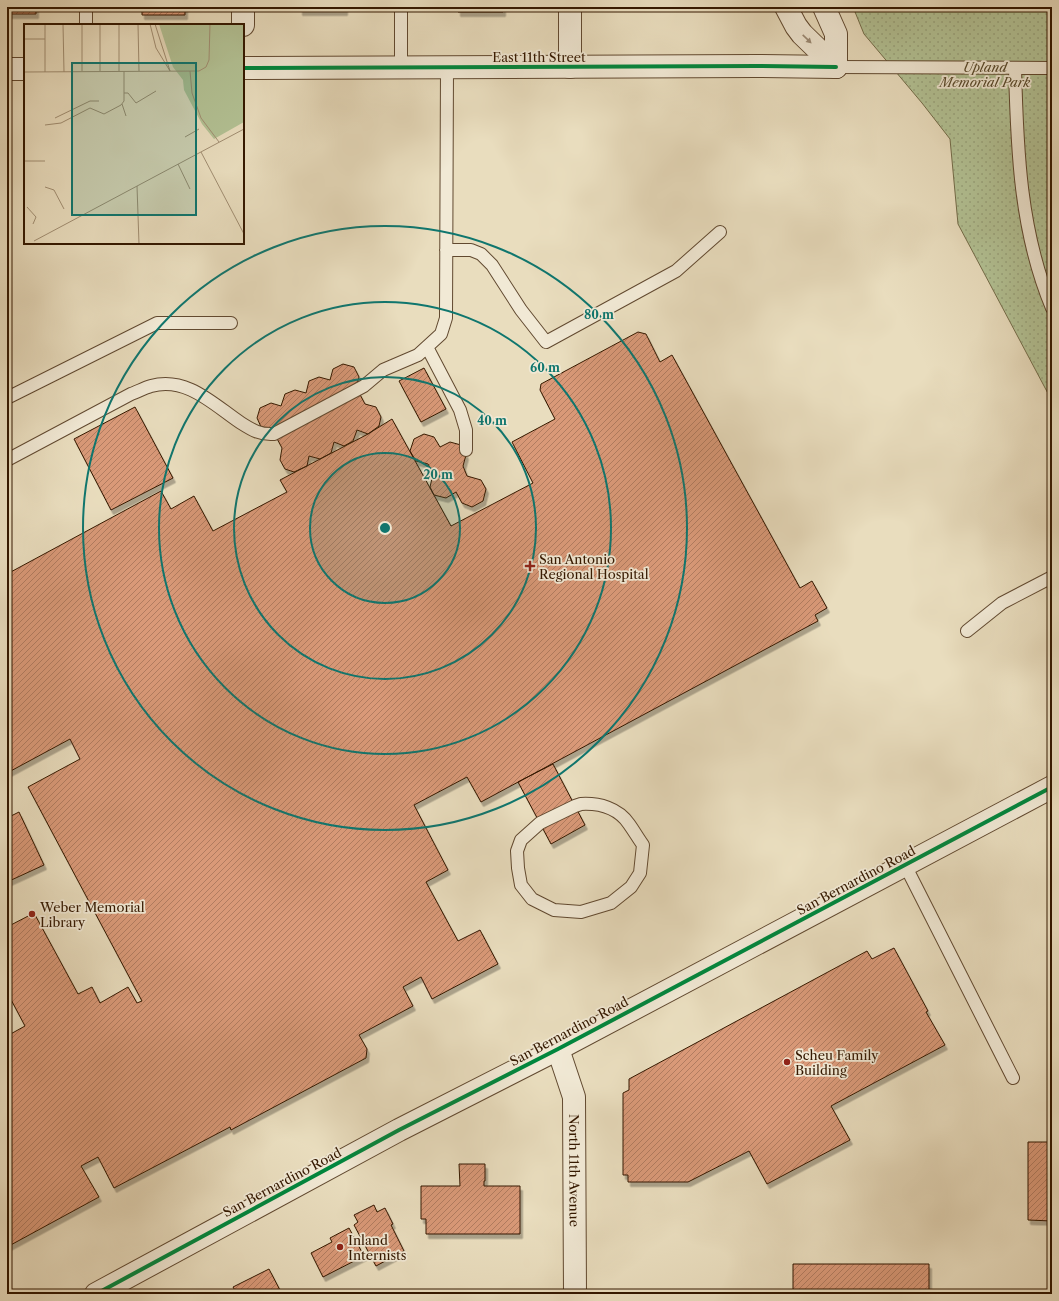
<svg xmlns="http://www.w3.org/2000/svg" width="1059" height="1301" viewBox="0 0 1059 1301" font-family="'Libre Caslon Text',serif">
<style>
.park{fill:url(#park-dots);stroke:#746d4a}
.building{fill:url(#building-hatch);stroke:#341800;filter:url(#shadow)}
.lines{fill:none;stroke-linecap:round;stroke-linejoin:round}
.service-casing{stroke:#614930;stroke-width:14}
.minor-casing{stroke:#614930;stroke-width:24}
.tertiary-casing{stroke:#614930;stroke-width:24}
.service{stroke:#f1e9d5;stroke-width:12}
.minor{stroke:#f1e9d5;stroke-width:22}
.tertiary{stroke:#f1e9d5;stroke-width:22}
.cycleway-casing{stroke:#f1e9d5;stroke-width:6}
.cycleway{stroke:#00873e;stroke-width:4}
.oneway{fill:#9c8b75}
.ring{fill:none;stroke:#0f766e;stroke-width:2}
.poi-dot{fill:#8f2418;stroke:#f1e9d5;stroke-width:1.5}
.labels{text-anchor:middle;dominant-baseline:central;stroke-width:3.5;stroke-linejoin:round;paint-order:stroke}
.street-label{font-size:13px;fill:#341800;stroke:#f1e9d5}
.park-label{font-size:13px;font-style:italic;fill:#5a4b2d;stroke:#f1e9d5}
.poi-label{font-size:13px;fill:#341800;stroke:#f1e9d5;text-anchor:start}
.inset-road{fill:none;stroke:#a18e72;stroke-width:1}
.view{fill:#0f766e;fill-opacity:0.15;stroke:#0f766e;stroke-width:2}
.inset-edge{fill:none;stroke:#341800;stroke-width:2}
.centre{fill:#0f766e;stroke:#f1e9d5;stroke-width:2}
.ring-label{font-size:12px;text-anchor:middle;font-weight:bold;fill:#0f766e;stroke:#f1e9d5;stroke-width:3.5;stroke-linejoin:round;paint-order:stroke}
</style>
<defs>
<pattern id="park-dots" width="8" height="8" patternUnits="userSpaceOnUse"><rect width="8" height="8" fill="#b3c295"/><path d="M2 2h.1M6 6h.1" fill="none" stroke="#9ba67f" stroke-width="1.8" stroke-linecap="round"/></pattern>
<pattern id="building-hatch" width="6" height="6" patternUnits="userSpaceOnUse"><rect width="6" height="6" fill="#d99978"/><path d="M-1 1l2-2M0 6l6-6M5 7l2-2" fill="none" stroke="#b17c60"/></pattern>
<filter id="shadow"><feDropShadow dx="2.5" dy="4.5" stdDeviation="0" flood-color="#0004"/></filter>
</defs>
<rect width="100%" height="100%" fill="#e9ddbe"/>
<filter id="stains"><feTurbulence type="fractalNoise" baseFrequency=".005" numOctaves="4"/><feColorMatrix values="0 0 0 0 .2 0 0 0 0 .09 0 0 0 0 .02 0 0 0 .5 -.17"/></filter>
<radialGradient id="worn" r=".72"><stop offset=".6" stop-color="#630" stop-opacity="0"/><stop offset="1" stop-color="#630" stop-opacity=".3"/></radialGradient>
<!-- park -->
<path class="park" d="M 853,7 L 1052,7 L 1052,401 L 958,224 L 950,139 L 922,103 L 864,34 Z"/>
<!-- building -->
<path class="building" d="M 7,7 L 36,7 L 36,14 L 7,14 Z
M 142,7 L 185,7 L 185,15 L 142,15 Z
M 300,7 L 345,7 L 345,11 L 300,11 Z
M 458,7 L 503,7 L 503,12 L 458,12 Z
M 638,332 L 646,334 L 660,362 L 672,355 L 800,588 L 812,581 L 827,608 L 815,615 L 818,621 L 481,802 L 467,777 L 414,805 L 448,870 L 426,882 L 458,941 L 480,930 L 498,964 L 432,999 L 421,977 L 403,987 L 413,1006 L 359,1035 L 367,1049 L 366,1058 L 231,1130 L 230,1127 L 114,1188 L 98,1157 L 81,1166 L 99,1197 L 7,1247 L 7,1036 L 25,1026 L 7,992 L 7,927 L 34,913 L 78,994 L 92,987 L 100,1003 L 128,987 L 137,1003 L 142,1001 L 28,787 L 80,759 L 70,739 L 7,773 L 7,574 L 161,491 L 171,509 L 194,496 L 213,531 L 287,492 L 280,480 L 368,434 L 392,419 L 451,526 L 533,483 L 512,442 L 555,419 L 540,390 L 541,384 Z
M 343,364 L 354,367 L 359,377 L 356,387 L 365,404 L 376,407 L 381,417 L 379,426 L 368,434 L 357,430 L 353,441 L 344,446 L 334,442 L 331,453 L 320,459 L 309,456 L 307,466 L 294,472 L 285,469 L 280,460 L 282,448 L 273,431 L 262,429 L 257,418 L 260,408 L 271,403 L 281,406 L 285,394 L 295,390 L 306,393 L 309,381 L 319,377 L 330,380 L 333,369 Z
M 424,368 L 446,409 L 421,422 L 399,381 Z
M 135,407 L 173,478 L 111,510 L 74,439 Z
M 424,434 L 434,437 L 440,447 L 450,442 L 461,445 L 466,455 L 463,466 L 467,476 L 481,480 L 486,489 L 483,501 L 472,507 L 462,503 L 456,492 L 446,498 L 434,495 L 430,487 L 433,474 L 428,464 L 416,461 L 410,451 L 414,439 Z
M 553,764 L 585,825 L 551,844 L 518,782 Z
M 19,812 L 44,865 L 7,882 L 7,818 Z
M 894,948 L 928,1011 L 926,1012 L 945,1045 L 831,1106 L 850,1140 L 767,1184 L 749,1151 L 688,1182 L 628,1182 L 628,1175 L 623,1175 L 623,1093 L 629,1090 L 629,1079 L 867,951 L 872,959 Z
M 1028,1142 L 1052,1142 L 1052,1221 L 1028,1220 Z
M 459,1164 L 485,1164 L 485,1181 L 484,1181 L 484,1186 L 520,1186 L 520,1234 L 426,1234 L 426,1219 L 421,1219 L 421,1186 L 460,1186 Z
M 374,1205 L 377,1212 L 385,1208 L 393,1224 L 391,1225 L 404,1251 L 376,1266 L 354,1225 L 358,1222 L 354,1215 Z
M 349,1228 L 364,1256 L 323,1277 L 311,1253 L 332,1242 L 330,1238 Z
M 793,1264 L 929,1264 L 929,1294 L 793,1294 Z
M 269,1269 L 282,1294 L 237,1294 L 233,1287 Z"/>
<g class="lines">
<defs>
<path id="service" d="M 86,7 L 86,25
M 401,7 L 401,68
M 836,67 L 1052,68
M 1015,68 C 1017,149 1020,232 1052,308
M 446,250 L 471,250 L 481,254 L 492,265 L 521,310 L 546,342 L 676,271 L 720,232
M 427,347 L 460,410 L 466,430 L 466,450
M 7,398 L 157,323 L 231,323
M 7,460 L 131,394 C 137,392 144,388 151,386 C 187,376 214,405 241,423 C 252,430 260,435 274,434 L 364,386 L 383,370 L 418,355 L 441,334 L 446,318 L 447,68
M 967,631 L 1002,603 L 1052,577
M 581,804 C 599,803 618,808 629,824 C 634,831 638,838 643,845 L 640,873 L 631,887 L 611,903 L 581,912 L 554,910 L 532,899 L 521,885 L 518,868 L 517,851 L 521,840 L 540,823 L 575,806 Z
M 905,865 L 1013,1078"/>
<g id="minor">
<path d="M 243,7 L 243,25"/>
<path d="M 570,7 L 570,67"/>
<path d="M 786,7 L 796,26 L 802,34 L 836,67"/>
<path d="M 824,7 L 836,34 L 836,67"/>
<path id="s1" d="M 558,1049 L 574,1097 L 575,1294"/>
</g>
<path id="tertiary" d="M 243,68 L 757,66 L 836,67
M 7,69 L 25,69
M 96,1294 L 399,1130 L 558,1049 L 1052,787"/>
</defs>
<!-- service casing -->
<use href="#service" class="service-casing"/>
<!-- minor casing -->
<use href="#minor" class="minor-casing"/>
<!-- tertiary casing -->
<use href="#tertiary" class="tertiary-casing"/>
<!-- service -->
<use href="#service" class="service"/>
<!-- minor -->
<use href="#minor" class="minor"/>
<!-- tertiary -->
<use href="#tertiary" class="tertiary"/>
<defs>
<path id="cycleway" d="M 243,68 L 757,66 L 836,67
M 96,1294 L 399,1130 L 558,1049 L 1052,787"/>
</defs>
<!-- cycleway casing -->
<use href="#cycleway" class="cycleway-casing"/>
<!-- cycleway -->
<use href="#cycleway" class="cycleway"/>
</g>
<!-- one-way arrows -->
<defs><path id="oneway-solid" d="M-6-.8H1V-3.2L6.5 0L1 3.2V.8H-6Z"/></defs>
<use class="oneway" href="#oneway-solid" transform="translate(807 39) rotate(44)"/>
<!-- distance rings -->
<circle cx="385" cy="528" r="75" fill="#0f766e" fill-opacity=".12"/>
<g class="ring">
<circle cx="385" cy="528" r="75"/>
<circle cx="385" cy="528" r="151"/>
<circle cx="385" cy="528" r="226"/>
<circle cx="385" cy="528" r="302"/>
</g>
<!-- markers -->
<g class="poi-dot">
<path d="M528 560h4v4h4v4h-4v4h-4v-4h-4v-4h4z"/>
<circle cx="32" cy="914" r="4"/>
<circle cx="787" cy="1062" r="4"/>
<circle cx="340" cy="1247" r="4"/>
</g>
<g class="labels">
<!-- street labels -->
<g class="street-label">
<text x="539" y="57">East 11th Street</text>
<text transform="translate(856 880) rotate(-28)">San Bernardino Road</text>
<text transform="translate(569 1031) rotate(-28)">San Bernardino Road</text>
<text stroke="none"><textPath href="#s1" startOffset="124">North 11th Avenue</textPath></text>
<text transform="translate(282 1182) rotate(-28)">San Bernardino Road</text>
</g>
<!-- park labels -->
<g class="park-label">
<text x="985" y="67">Upland<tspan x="985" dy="15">Memorial Park</tspan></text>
</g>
<!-- poi labels -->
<g class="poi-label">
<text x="539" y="559">San Antonio<tspan x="539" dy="15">Regional Hospital</tspan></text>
<text x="40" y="907">Weber Memorial<tspan x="40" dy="15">Library</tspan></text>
<text x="795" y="1055">Scheu Family<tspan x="795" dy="15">Building</tspan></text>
<text x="348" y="1240">Inland<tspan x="348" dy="15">Internists</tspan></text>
</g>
</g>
<!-- overview -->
<g transform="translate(24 24)">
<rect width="220" height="220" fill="#e9ddbe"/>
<path d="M 135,0 L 220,0 L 220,98 L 190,115 L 178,100 L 160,66 L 159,56 L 149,43 Z" fill="#b3c295"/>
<path class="inset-road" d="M 21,0 L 21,48M 39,0 L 40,48M 58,0 L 58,47M 76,0 L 76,47M 95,0 L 95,47M 114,0 L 115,47M 126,0 L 132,24 L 146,47M 131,0 L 146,47M 0,15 L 21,15M 166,47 L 168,69 L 177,94 L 195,118M 0,48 L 175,47 L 182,43 L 185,36 L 186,0M 100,69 L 104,69 L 112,79 L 132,67M 98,80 L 102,92M 31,94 L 66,77 L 75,77M 21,101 L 37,99 L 66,84 L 80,90 L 97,81 L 100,77 L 100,47M 161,113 L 175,105M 177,128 L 220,210M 0,137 L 21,137M 154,140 L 166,165M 113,162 L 115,220M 21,163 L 30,166 L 40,185M 3,183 L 12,193 L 9,200M 10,217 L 220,105"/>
<path class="view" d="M 48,39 L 172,39 L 172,191 L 48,191 Z"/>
<rect width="220" height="220" class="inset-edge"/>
</g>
<circle cx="385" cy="528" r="6" class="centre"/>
<g class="ring-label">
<text x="599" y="319">80 m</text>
<text x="545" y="372">60 m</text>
<text x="492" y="425">40 m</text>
<text x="438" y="479">20 m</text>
</g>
<!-- margin -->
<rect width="1059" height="1301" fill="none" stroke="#e9ddbe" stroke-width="24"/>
<rect x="8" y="8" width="1043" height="1285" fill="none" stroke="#341800" stroke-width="2"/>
<rect x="12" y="12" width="1035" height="1277" fill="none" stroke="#341800"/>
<rect width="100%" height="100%" filter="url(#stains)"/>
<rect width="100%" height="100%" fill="url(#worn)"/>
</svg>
